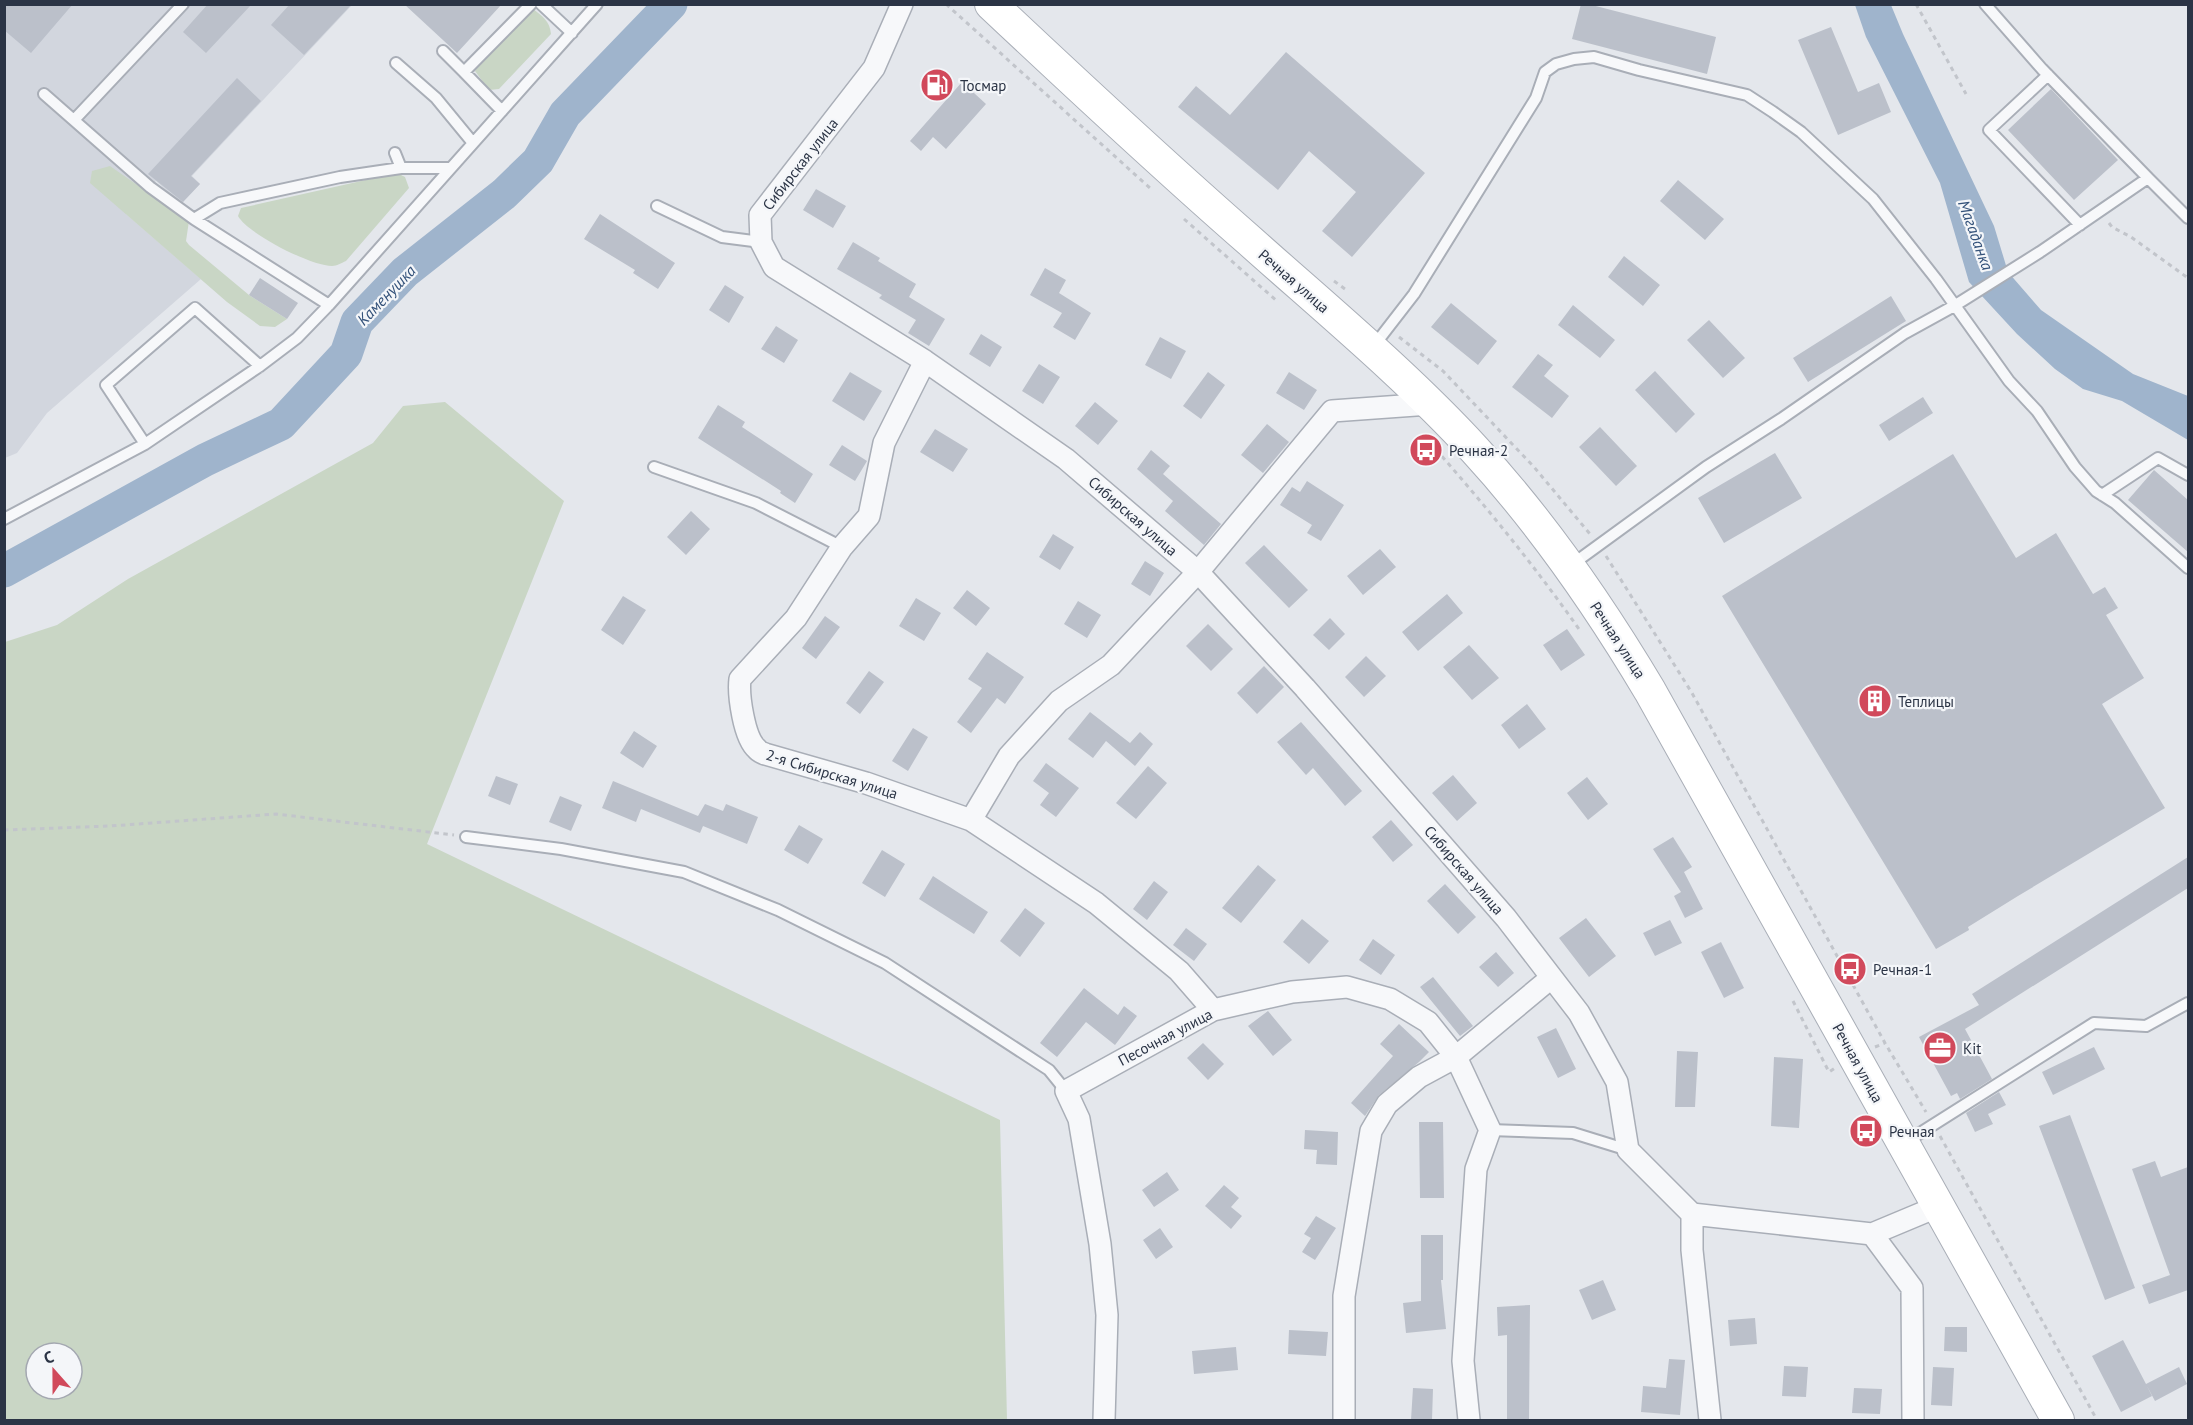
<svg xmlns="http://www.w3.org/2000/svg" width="2193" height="1425" viewBox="0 0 2193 1425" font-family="'PT Sans',sans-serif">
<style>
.built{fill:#d2d6de}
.green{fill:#c9d6c5;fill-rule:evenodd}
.water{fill:#9fb4cc}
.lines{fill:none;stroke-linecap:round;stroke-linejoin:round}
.river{stroke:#9fb4cc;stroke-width:33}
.building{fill:#bbc0ca}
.service-casing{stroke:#a9aeb7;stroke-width:14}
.minor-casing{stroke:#a9aeb7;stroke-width:24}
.secondary-casing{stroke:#a9aeb7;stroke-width:34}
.path{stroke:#c2c5cb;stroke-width:3;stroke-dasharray:4.5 4.5;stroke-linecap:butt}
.service{stroke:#f7f8fa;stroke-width:10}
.minor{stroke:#f7f8fa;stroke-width:21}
.secondary{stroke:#fff;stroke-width:32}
.labels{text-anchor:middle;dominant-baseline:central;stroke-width:4.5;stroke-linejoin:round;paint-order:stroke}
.poi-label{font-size:15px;fill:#2b3445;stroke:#f4f6f9;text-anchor:start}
.street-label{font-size:15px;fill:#2b3445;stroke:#f4f6f9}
.water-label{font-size:16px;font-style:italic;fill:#34527a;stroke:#f4f6f9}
</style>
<rect width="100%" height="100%" fill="#e4e7ec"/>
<!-- built -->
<path class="built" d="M 5,5 L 352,5 L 192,176 L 200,184 L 181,204 L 156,181 L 126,214 L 201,279 L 47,413 L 17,453 L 5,458 Z"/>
<!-- green -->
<path class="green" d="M 533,9 C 542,16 550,21 551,34 L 499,89 L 489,90 L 475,71 L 482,60 Z
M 110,166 L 189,221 L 186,241 L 189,245 L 249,295 L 287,319 L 275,327 L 260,326 L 227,302 L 90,183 L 92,171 Z
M 397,173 L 405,177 L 409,188 L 346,261 C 341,263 337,266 332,266 C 311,266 248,234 238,216 L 241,208 Z
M 445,402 L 564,501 L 427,844 L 1000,1120 L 1007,1420 L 5,1420 L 5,642 L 57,625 L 128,579 L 373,443 L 403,406 ZM 36,1353 L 72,1353 L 72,1389 L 36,1389 Z"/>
<!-- water -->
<path class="water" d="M 1855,5 L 1891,5 L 1903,34 L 1994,226 L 2008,272 L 2041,310 L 2133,374 L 2188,396 L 2188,440 L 2122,401 L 2083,389 L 2055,369 L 2017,334 L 1969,282 L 1940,183 L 1866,37 Z"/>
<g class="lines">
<!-- river -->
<path class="river" d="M 4,571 L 205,460 L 281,424 L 346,354 L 357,322 L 405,272 L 504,194 L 538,161 L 565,114 L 671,4"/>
</g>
<!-- building -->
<path class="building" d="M 4,4 L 73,4 L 31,53 L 4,30 Z
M 208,4 L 252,4 L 206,53 L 183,32 Z
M 290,4 L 352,4 L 304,55 L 271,25 Z
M 404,4 L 502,4 L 457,53 Z
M 1581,4 L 1588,4 L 1716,37 L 1707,74 L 1572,39 Z
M 1831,27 L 1858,92 L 1879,83 L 1891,112 L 1838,135 L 1798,40 Z
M 1286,52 L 1425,173 L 1352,257 L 1322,231 L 1356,192 L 1309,151 L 1278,190 L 1178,107 L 1196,86 L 1230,115 Z
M 237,78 L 261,101 L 191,176 L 200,184 L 183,202 L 148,174 Z
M 962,82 L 986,104 L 946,149 L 933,137 L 921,151 L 910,141 Z
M 2051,89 L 2118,160 L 2074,200 L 2008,130 Z
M 1678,180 L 1724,219 L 1705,240 L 1660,201 Z
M 816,189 L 846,206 L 833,228 L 803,210 Z
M 600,214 L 675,263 L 658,289 L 633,273 L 635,270 L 584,239 Z
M 853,242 L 880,258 L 878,261 L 916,284 L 909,297 L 945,319 L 929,346 L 908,333 L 916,320 L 879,298 L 882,295 L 837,269 Z
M 1624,256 L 1660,285 L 1643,306 L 1608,277 Z
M 1045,268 L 1066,280 L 1059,293 L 1091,313 L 1075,340 L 1053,327 L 1062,313 L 1030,295 Z
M 260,278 L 298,303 L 287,319 L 249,295 Z
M 725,285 L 744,297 L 729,323 L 709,310 Z
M 1891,296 L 1906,321 L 1808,382 L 1793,358 Z
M 1451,303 L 1497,341 L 1478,365 L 1431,327 Z
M 1573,305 L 1615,340 L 1600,358 L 1558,325 Z
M 1709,320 L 1745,358 L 1723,378 L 1687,340 Z
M 776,326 L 798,340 L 784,363 L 761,349 Z
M 981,334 L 1002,347 L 990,367 L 969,354 Z
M 1160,337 L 1186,351 L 1171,379 L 1145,365 Z
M 1538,354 L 1553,365 L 1544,376 L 1569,396 L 1552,418 L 1512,387 Z
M 1039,364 L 1060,377 L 1043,404 L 1022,391 Z
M 1655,371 L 1695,414 L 1676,433 L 1635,390 Z
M 850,372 L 882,391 L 864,421 L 832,401 Z
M 1208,372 L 1225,385 L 1201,419 L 1183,406 Z
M 1289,372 L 1317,390 L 1304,410 L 1276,393 Z
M 1923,397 L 1933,413 L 1889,441 L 1879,425 Z
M 1095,402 L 1118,421 L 1098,445 L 1075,426 Z
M 718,405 L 745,422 L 742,427 L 813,474 L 795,503 L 780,493 L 781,491 L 698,438 Z
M 1267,424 L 1289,442 L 1263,473 L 1241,455 Z
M 1600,427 L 1637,466 L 1616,486 L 1579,447 Z
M 935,429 L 968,449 L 953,472 L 920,452 Z
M 842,445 L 867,461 L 855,481 L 829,465 Z
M 1151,450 L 1170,466 L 1163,474 L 1221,524 L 1204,545 L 1165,511 L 1173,501 L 1137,469 Z
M 1775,453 L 1802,498 L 1724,543 L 1698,498 Z
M 1953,454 L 2016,558 L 2056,533 L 2093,594 L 2105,587 L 2118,608 L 2106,615 L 2144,678 L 2102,704 L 2165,808 L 2018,896 L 1968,927 L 1969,930 L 1936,949 L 1722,596 Z
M 2154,470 L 2188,500 L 2188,552 L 2128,500 Z
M 1307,481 L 1344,505 L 1321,541 L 1307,533 L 1312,525 L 1280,505 L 1292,487 L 1300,492 Z
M 691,511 L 710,529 L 686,555 L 667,537 Z
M 1053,534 L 1074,547 L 1060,570 L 1039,557 Z
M 1264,545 L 1308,590 L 1289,608 L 1245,563 Z
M 1380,549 L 1396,567 L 1363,595 L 1347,576 Z
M 1145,561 L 1164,573 L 1150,596 L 1131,584 Z
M 967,590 L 990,608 L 976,626 L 953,608 Z
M 1447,594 L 1463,613 L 1418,651 L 1402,632 Z
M 623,596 L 646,610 L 623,645 L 601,630 Z
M 916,598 L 941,613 L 924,641 L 899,626 Z
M 1078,601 L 1101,615 L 1087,638 L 1064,624 Z
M 825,616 L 840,627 L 816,659 L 802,648 Z
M 1330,618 L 1345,634 L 1329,650 L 1313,635 Z
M 1208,624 L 1233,649 L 1211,671 L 1186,646 Z
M 1567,629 L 1585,655 L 1561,671 L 1543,645 Z
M 1469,645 L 1499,678 L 1472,700 L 1443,667 Z
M 987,652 L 1024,677 L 1005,704 L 997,698 L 971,733 L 957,722 L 982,688 L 968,679 Z
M 1366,656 L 1386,676 L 1364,697 L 1345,677 Z
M 1264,666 L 1284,687 L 1257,714 L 1237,693 Z
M 869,671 L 884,682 L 860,714 L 846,703 Z
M 1527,704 L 1546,729 L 1519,749 L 1501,725 Z
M 1090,712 L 1130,743 L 1140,732 L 1153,744 L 1135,766 L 1106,741 L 1093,758 L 1068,739 Z
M 1301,722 L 1362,791 L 1345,806 L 1313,768 L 1306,775 L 1277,742 Z
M 913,728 L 928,737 L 908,771 L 892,761 Z
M 634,731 L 657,746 L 643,768 L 620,753 Z
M 1046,763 L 1079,788 L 1056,817 L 1040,805 L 1049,793 L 1033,781 Z
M 1148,766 L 1167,783 L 1136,819 L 1116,803 Z
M 1453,775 L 1477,803 L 1457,821 L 1432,793 Z
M 496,776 L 518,784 L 510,805 L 488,796 Z
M 1587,777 L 1608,804 L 1588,820 L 1567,793 Z
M 613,781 L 698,816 L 705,804 L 723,811 L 726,804 L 758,817 L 747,844 L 703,826 L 700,833 L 641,809 L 636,822 L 602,808 Z
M 560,796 L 582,805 L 571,831 L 549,822 Z
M 1391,820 L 1413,845 L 1393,862 L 1372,837 Z
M 799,825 L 823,839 L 808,864 L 784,850 Z
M 1673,837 L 1692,867 L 1684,872 L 1703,909 L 1685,918 L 1674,896 L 1681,892 L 1653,849 Z
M 882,850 L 905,864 L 885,897 L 862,883 Z
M 2188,857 L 2188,888 L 1965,1029 L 1992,1079 L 1960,1099 L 1957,1093 L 1951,1096 L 1919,1037 L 1979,1005 L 1972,994 Z
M 1258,865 L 1276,880 L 1241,923 L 1222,908 Z
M 933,876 L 988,912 L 974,934 L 919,899 Z
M 1154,881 L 1168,892 L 1147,920 L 1133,909 Z
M 1445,884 L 1476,917 L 1458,934 L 1427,901 Z
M 1025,908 L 1045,923 L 1020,957 L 1000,941 Z
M 1586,918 L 1616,956 L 1589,977 L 1559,938 Z
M 1302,919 L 1329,941 L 1309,964 L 1283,942 Z
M 1670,920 L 1682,943 L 1655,956 L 1643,933 Z
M 1186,928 L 1207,944 L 1194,961 L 1173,945 Z
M 1373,939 L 1395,955 L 1381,975 L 1359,960 Z
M 1721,942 L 1744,988 L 1724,998 L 1701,952 Z
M 1496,952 L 1514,973 L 1498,987 L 1479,967 Z
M 1433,977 L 1473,1026 L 1460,1036 L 1420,987 Z
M 1084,988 L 1118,1015 L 1124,1006 L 1137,1016 L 1115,1045 L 1086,1022 L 1057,1057 L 1040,1043 Z
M 1268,1011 L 1292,1040 L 1273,1056 L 1248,1026 Z
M 1399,1024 L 1429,1052 L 1419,1062 L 1379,1095 L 1365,1116 L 1351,1103 L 1393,1056 L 1380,1044 Z
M 1556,1028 L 1576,1069 L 1558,1078 L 1537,1037 Z
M 1203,1043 L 1224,1064 L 1208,1080 L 1187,1058 Z
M 2094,1047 L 2105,1069 L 2053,1095 L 2042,1072 Z
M 1677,1051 L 1698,1052 L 1695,1107 L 1675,1107 Z
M 1774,1057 L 1803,1059 L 1799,1128 L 1771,1126 Z
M 1999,1092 L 2006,1105 L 1988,1114 L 1993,1124 L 1975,1132 L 1966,1113 Z
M 2070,1115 L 2135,1288 L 2105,1300 L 2039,1126 Z
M 1419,1122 L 1443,1122 L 1444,1198 L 1420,1198 Z
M 1305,1130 L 1338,1132 L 1337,1165 L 1316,1164 L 1317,1150 L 1304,1149 Z
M 2155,1161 L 2161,1177 L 2188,1167 L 2188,1290 L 2149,1304 L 2142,1285 L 2170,1275 L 2132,1169 Z
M 1167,1172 L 1179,1190 L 1154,1207 L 1142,1190 Z
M 1224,1185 L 1239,1198 L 1231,1207 L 1242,1216 L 1231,1229 L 1205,1206 Z
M 1316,1216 L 1336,1228 L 1315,1260 L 1302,1252 L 1311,1238 L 1304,1234 Z
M 1160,1228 L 1173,1247 L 1156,1259 L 1143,1240 Z
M 1421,1235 L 1443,1235 L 1443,1280 L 1441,1280 L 1446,1329 L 1406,1333 L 1403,1303 L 1421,1301 Z
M 1603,1280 L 1616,1310 L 1592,1320 L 1579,1290 Z
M 1530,1305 L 1529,1420 L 1507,1420 L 1507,1335 L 1498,1336 L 1497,1307 Z
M 1755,1318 L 1757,1344 L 1730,1346 L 1728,1320 Z
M 1945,1327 L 1967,1327 L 1967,1352 L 1944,1351 Z
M 1289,1330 L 1328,1332 L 1326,1356 L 1288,1354 Z
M 2123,1340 L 2146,1384 L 2179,1367 L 2187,1384 L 2155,1401 L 2147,1386 L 2152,1396 L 2121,1412 L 2092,1356 Z
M 1236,1347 L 1238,1370 L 1194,1374 L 1192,1351 Z
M 1669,1359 L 1685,1360 L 1680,1415 L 1641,1412 L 1643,1386 L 1666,1388 Z
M 1784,1366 L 1808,1367 L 1806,1397 L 1782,1396 Z
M 1933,1367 L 1954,1368 L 1952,1406 L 1931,1405 Z
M 1413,1388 L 1433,1389 L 1432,1420 L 1411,1420 Z
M 1854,1388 L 1882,1389 L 1880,1414 L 1852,1413 Z"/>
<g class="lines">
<defs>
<path id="service" d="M 541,4 L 572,33
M 1985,4 L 2042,69 L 2148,178
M 443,51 L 464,72
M 396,63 L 436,98 L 473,143
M 2048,75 L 1989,130 L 2080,225
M 44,94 L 150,187 L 194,219 L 329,305
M 502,111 L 464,72 L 531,4
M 74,120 L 183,4
M 395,153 L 401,168
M 657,206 L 722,237 L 761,242
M 194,219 L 220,203 L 340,177 L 401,168 L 450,168
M 1373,347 L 1414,294 L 1536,98 L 1545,72 L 1556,64 L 1574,59 L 1594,57 L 1639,70 L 1747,95 L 1773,112 L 1801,132 L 1873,199 L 1936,279 L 2009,381 L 2037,411 L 2075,467 L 2096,491 L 2115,503 L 2188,568
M 145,444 L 106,385 L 195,308 L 260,366
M 654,467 L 756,503 L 842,547
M 2102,495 L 2158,458 L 2188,475
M 4,519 L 145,444 L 260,366 L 297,338 L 329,305 L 597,4
M 1570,566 L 1706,467 L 1781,419 L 1905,333 L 1954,306 L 2040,252 L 2148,178 L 2188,218
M 466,837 L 561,849 L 684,872 L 778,910 L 885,963 L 1049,1070 L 1066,1091
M 1490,1130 L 1573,1133 L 1628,1150
M 1906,1142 L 2094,1023 L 2146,1026 L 2188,1003"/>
<path id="minor" d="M 902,4 L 874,68 L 760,215 L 761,242 L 774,267 L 925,361 L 1066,459 L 1198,572 L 1305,688 L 1506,918 L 1579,1013 L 1617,1082 L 1628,1150 L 1692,1214 L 1692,1250 L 1710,1420
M 925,361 L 884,443 L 869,516 L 842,547 L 796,618 L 740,679 C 738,695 744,738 757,749 C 759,752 763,753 765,754 L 866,783 L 971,820 L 1096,903 L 1179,971 L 1213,1010
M 971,820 L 1009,756 L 1059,701 L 1111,665 L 1198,572 L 1332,411 L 1430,404
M 1692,1214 L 1872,1234 L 1939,1206
M 1872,1234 L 1912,1288 L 1913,1420
M 1104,1420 L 1107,1315 L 1100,1244 L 1079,1119 L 1066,1091 L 1213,1010 L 1292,992 L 1347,987 L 1390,999 L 1428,1022 L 1456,1057 L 1490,1130 L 1476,1169 L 1463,1361 L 1469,1420
M 1344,1420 L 1344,1296 L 1371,1131 L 1387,1104 L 1419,1077 L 1456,1057 L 1551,978"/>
<path id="secondary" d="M 991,4 C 1076,84 1162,164 1250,241 C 1326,309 1406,375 1475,450 C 1542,523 1600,607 1650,691 L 2058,1420"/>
</defs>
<!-- service casing -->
<use href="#service" class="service-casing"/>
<!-- minor casing -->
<use href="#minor" class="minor-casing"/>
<!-- secondary casing -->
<use href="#secondary" class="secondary-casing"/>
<!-- path -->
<path class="path" d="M 946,4 L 1150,188
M 1916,4 L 1966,94
M 1184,219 L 1278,302
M 2109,223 L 2112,227 L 2131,237 L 2188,278
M 1334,281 L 1345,289
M 1399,337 L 1443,371 L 1534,467 L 1590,534
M 1424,436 C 1480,499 1532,562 1581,632
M 1606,556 L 1692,693 L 1885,1043 L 1926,1112
M 4,830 L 110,826 L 276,814 L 454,835
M 1793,1001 L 1829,1072 L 1835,1068
M 1875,1047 L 1885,1043
M 1940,1136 L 2097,1420"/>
<!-- service -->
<use href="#service" class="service"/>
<!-- minor -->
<use href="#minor" class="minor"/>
<!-- secondary -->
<use href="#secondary" class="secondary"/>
</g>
<!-- icons -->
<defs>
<symbol id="fuel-disc" viewBox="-11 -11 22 22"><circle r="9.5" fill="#d1495b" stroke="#f4f6f9"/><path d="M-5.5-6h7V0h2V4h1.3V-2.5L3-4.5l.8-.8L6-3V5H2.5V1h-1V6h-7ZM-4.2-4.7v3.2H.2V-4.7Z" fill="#fff"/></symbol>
<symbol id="bus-disc" viewBox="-11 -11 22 22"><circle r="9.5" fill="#d1495b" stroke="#f4f6f9"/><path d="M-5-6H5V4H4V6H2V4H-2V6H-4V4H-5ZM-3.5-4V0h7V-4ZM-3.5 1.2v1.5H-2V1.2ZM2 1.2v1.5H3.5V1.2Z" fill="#fff"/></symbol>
<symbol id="building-disc" viewBox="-11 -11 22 22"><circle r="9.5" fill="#d1495b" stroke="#f4f6f9"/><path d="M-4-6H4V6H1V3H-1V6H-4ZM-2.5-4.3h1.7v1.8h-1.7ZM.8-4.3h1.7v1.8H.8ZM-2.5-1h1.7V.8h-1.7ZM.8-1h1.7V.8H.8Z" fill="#fff"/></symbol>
<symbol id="office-disc" viewBox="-11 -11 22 22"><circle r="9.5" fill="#d1495b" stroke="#f4f6f9"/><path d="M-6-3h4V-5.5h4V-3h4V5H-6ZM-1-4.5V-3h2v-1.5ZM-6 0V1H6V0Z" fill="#fff"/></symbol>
</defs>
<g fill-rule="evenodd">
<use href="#fuel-disc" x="918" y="66" width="38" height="38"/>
<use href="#bus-disc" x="1407" y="431" width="38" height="38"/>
<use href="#building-disc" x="1856" y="682" width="38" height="38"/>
<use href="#bus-disc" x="1831" y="950" width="38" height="38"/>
<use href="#office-disc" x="1921" y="1029" width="38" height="38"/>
<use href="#bus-disc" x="1847" y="1112" width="38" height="38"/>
</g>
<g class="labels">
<!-- poi labels -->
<g class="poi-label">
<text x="960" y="85">Тосмар</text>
<text x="1449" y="450">Речная-2</text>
<text x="1898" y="701">Теплицы</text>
<text x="1873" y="969">Речная-1</text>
<text x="1963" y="1048">Kit</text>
<text x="1889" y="1131">Речная</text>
</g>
<!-- street labels -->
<g class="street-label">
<text transform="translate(800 164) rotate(-52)">Сибирская улица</text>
<text transform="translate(1294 281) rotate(41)">Речная улица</text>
<text transform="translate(1133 516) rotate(41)">Сибирская улица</text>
<text transform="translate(1618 640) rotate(57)">Речная улица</text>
<text transform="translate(832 774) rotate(17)">2-я Сибирская улица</text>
<text transform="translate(1464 870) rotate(49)">Сибирская улица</text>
<text transform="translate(1165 1037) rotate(-28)">Песочная улица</text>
<text transform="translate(1858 1063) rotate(61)">Речная улица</text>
</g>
<!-- water labels -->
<g class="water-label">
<text transform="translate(1976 235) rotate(70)">Магаданка</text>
<text transform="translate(386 295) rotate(-46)">Каменушка</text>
</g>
</g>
<!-- border -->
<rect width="2193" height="1425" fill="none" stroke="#2b3445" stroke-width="12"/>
<!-- north arrow -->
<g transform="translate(54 1371) rotate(339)"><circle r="28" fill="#f4f6f9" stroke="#a4a8b1" stroke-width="1.5"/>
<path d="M0-4.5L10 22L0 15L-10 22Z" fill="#d1495b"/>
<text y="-9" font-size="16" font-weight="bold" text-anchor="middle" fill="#2b3445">С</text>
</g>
</svg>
